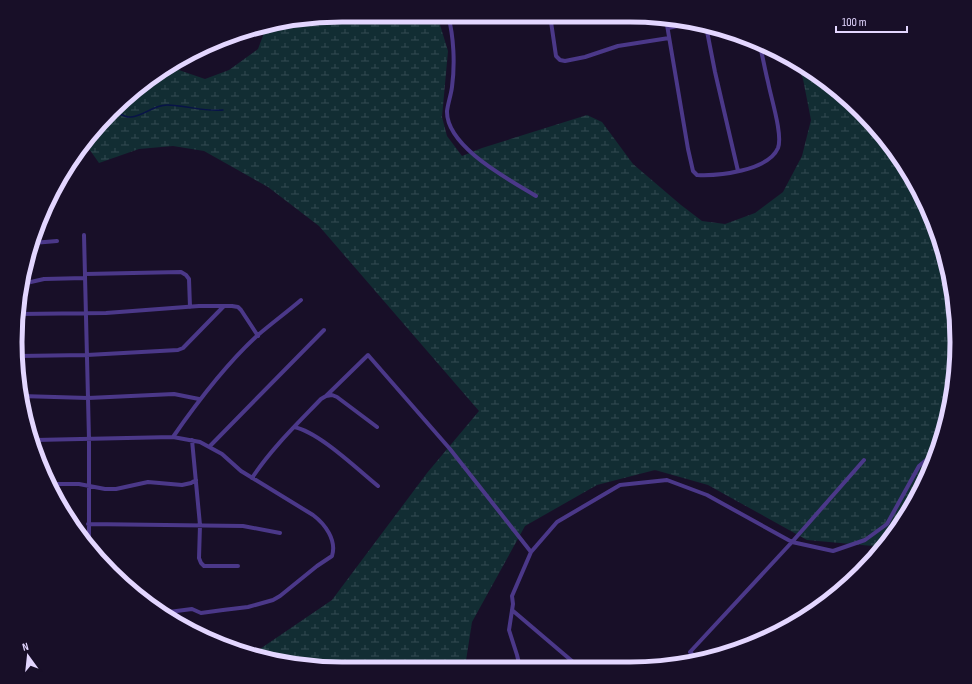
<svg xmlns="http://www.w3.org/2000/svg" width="972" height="684" viewBox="0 0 972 684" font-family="'Sofia Sans Condensed',sans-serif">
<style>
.wetland{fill:url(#wetland-marsh)}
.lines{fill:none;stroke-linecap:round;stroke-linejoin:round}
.stream{stroke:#081348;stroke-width:1.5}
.street{stroke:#4b3889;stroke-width:4}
.rim{fill:none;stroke:#e3d6ff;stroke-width:5}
</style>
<defs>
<pattern id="wetland-marsh" width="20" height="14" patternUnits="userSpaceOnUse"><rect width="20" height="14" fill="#122d33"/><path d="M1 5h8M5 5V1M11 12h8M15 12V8" fill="none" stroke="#344b52"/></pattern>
</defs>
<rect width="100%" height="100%" fill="#180f28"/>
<!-- wetland -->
<path class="wetland" d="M 342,15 L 437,15 L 448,51 L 442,117 L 447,136 L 462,156 L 482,148 L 587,115 L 602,122 L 633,164 L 681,205 L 702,221 L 725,224 L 755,213 L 783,192 L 802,156 L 811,120 L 803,79 L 795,60 L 876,126 L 913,178 L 940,237 L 954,299 L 956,363 L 946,426 L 923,486 L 890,541 L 884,547 L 807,540 L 708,485 L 655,470 L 597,485 L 525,526 L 472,622 L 465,667 L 321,668 L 258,658 L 251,655 L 332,600 L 427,473 L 479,411 L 319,226 L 268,187 L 204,151 L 173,146 L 139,149 L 99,163 L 87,146 L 84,146 L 96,127 L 125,101 L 133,101 L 135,92 L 154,76 L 173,68 L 205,79 L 229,70 L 258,49 L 267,25 Z"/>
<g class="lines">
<!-- stream -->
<path class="stream" d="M 114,111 C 119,113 125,118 131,117 C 144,116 153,105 167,105 C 185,105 204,112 223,110"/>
<!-- street -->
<path class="street" d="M 448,15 C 454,37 455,65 452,87 C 451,95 448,103 447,111 C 446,147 510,180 536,196
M 550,15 L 556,56 L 560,60 L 565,61 L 585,57 L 618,46 L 669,38
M 666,19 L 688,149 L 693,171 L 697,175 C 718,176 768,171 778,148 C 783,135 771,98 768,82 C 765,70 763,58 760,46
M 706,26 L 715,72 L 738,171
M 668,28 L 696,22
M 84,235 L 89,439 L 89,546
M 33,243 L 57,241
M 85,274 L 181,272 L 186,275 L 189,279 L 190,307
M 22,284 L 44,279 L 85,278
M 18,314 L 106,313 L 199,306 L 232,306 L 238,307 L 241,310 L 258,336
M 18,356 L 87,355 L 178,350 L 183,348 L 224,306
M 21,396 L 88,398 L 174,394 L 199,399
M 326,396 L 332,395 L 337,397 L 377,427
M 294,427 C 319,432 357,469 378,486
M 173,437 C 198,401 225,365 258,335 C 272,323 287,312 301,300
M 35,440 L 173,437 L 200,442 L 222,454 L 241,471 L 313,515 C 325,524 337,540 332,556 L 317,566 L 280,596 L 273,600 L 248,607 L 223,610 L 201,613 L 192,609 L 161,613
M 192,440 L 200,525 L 199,558 L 201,563 L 204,566 L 238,566
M 210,446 L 324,330
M 252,478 C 271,449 297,424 321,399 L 326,396 L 368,355 L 450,449 L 531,552 L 512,596 L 513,604 L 509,630 L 517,655 L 520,667
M 48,484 L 79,484 L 105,489 L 116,489 L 148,482 L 182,485 L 191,483 L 196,480
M 88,524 L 243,526 L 280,533
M 531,552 L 557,522 L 620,485 L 667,480 L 707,495 L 792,542 L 833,551 L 865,540 L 887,524 L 919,466 L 936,452
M 512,610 L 579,667
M 697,659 L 690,652 L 792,542 L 864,460"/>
</g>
<!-- crop -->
<path d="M0 0H972V684H0ZM342 22H630A320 320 0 0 1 950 342V342A320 320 0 0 1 630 662H342A320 320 0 0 1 22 342V342A320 320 0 0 1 342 22Z" fill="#180f28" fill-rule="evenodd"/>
<path class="rim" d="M342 22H630A320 320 0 0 1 950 342V342A320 320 0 0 1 630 662H342A320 320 0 0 1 22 342V342A320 320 0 0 1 342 22Z"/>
<!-- north arrow -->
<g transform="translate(28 656) rotate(345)" stroke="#180f28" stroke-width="3" paint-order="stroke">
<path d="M0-3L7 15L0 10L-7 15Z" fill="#e3d6ff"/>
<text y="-6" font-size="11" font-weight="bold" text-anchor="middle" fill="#e3d6ff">N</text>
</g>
<!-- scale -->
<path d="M836 26v6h71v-6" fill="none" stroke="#e3d6ff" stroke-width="2"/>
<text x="842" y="26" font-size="12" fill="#e3d6ff" stroke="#180f28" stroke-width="3" paint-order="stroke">100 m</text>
</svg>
